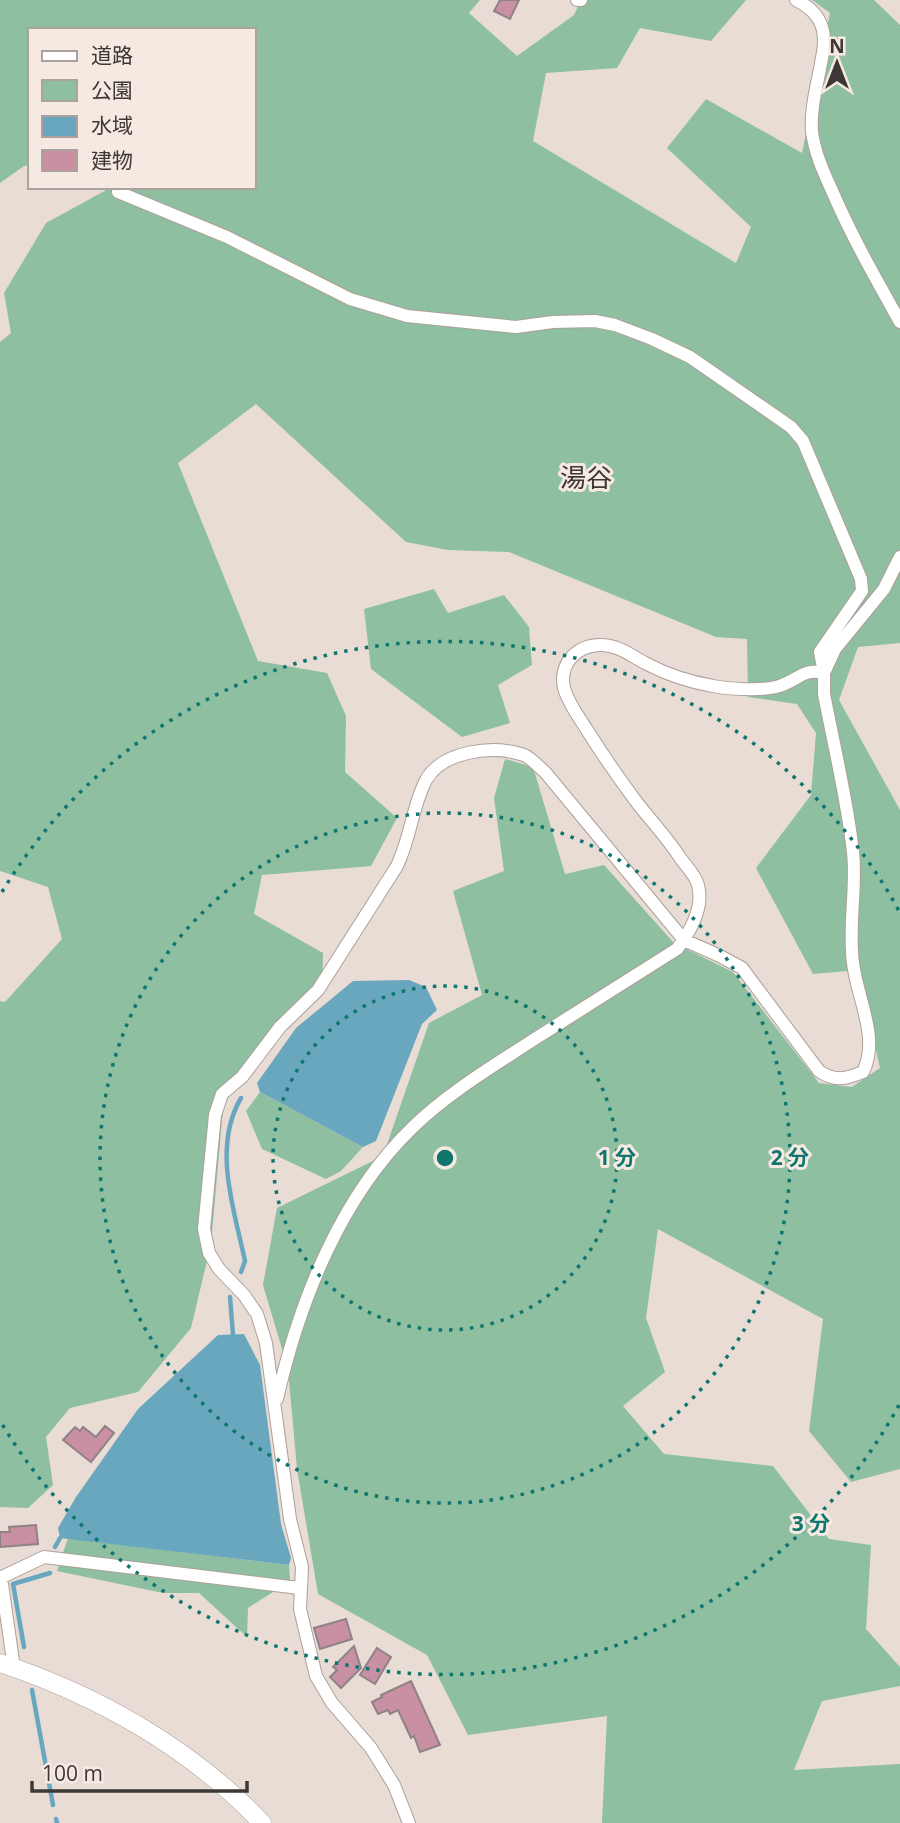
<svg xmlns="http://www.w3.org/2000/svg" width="900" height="1823" viewBox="0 0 900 1823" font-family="'Open Sans','Noto Sans JP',sans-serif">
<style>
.green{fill:#8dbfa0}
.water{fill:#69a7bf}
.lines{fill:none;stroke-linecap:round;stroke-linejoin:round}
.stream{stroke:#69a7bf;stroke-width:4.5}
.building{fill:#c990a3;stroke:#8f8286;stroke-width:2}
.minor-casing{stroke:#aca09a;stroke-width:14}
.secondary-casing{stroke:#aca09a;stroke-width:19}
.minor{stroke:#fff;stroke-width:12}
.secondary{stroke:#fff;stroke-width:18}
.ring{fill:none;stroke:#0f766e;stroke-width:3.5;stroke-dasharray:3.5 7}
.labels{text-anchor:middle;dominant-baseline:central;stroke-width:6;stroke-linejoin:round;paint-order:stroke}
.neighbourhood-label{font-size:26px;fill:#3d3835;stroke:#f6e9e2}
.centre{fill:#0f766e;stroke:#f6e9e2;stroke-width:3.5}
.ring-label{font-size:21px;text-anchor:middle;font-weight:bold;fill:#0f766e;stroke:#f6e9e2;stroke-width:6;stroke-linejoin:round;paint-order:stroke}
</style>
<rect width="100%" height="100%" fill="#e8dcd5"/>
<!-- green -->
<path class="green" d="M 0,0 L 480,0 L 469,13 L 517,56 L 574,15 L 581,0 L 746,0 L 711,41 L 640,28 L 617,68 L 546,73 L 533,141 L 736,263 L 751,227 L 667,148 L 706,99 L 802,153 L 830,13 L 812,0 L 874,0 L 900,25 L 900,643 L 858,647 L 839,700 L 900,810 L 900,1469 L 851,1482 L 809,1431 L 823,1319 L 658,1229 L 646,1318 L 665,1372 L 623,1406 L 664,1454 L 773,1466 L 829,1539 L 871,1545 L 866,1629 L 900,1667 L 900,1686 L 822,1701 L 794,1770 L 900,1764 L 900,1823 L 602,1823 L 607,1716 L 468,1735 L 427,1655 L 318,1594 L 297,1469 L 288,1369 L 263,1285 L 277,1208 L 383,1156 L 429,1023 L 482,995 L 453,891 L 504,871 L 494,798 L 505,759 L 533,767 L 565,874 L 604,865 L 674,943 L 733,972 L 819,1083 L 852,1087 L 880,1068 L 858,970 L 813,974 L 756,868 L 811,795 L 816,733 L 797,704 L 748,697 L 747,639 L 716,637 L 509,552 L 448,550 L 406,542 L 256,404 L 178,463 L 258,661 L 327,673 L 346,716 L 345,772 L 397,818 L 371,866 L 262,875 L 254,914 L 323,953 L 322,993 L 225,1087 L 211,1244 L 191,1328 L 138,1392 L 70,1408 L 46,1437 L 53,1485 L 28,1508 L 0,1507 L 0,1001 L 5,1002 L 62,939 L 48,887 L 0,871 L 0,342 L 11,333 L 4,293 L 46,223 L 110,188 L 254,187 L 254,30 L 30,30 L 30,165 L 24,166 L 0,183 Z
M 434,589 L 448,613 L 504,595 L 529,627 L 532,665 L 498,685 L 510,723 L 462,737 L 371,669 L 364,609 Z
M 260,1092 L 363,1147 L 341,1171 L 326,1179 L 262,1149 L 246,1111 Z
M 68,1538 L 289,1565 L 290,1581 L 248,1608 L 247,1637 L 199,1593 L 163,1593 L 57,1571 Z"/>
<!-- water -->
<path class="water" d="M 409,980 L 426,987 L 437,1010 L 422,1024 L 376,1141 L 363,1147 L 260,1092 L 257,1083 L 296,1028 L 353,981 Z
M 244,1334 L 260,1365 L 281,1524 L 291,1558 L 289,1565 L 60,1538 L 58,1528 L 76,1497 L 138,1409 L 218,1335 Z"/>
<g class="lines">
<!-- stream -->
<path class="stream" d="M 241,1272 L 245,1261 C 234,1209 212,1147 241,1098
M 230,1297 L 233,1335
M 55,1547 L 60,1538
M 24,1647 L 13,1584 L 50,1573
M 32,1690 L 53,1805
M 56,1819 L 57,1823"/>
</g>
<!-- building -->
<path class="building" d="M 500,0 L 519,0 L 510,19 L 494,11 Z
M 105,1426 L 114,1433 L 91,1462 L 63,1440 L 75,1427 L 80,1431 L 83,1427 L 96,1437 Z
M 36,1525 L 38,1544 L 0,1547 L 0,1532 L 10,1532 L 9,1527 Z
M 346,1619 L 352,1639 L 320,1649 L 314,1628 Z
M 354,1646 L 361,1668 L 341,1688 L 330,1677 L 337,1670 L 333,1667 Z
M 377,1648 L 391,1657 L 375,1684 L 360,1675 Z
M 411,1681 L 440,1745 L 420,1752 L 414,1736 L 411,1738 L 398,1710 L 390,1714 L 388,1710 L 378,1714 L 372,1702 L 382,1697 L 381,1695 Z"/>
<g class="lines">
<defs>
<path id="minor" d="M 577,0 L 581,0
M 796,0 C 819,11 827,28 823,52 C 819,79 810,105 812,132 C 815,154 824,173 833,193 C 852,237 876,279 900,322
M 118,192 L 227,237 L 350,299 L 407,316 L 516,327 L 553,322 L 595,321 L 615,325 L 652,339 L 690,357 L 791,427 L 803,441 L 861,579 L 862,591 L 820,652 L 824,673 C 803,667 797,682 776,687 C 761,691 728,689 713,686 C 690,682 668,675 647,664 C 631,656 618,644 599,645 C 575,646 559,665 564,688 C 568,703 579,717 587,730 C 602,754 618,777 635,800 C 650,820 667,837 681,859 C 686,866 696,876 698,885 C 704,907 690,932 677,949 C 629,979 581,1010 533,1040 C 492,1067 448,1093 413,1127 C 340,1197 299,1303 277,1399
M 1,1577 L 14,1668
M 0,1578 L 44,1557 L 299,1588
M 409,1823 L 394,1785 L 371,1748 L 332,1703 L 316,1676 L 300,1609 L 302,1567 L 290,1519 L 266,1343 L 257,1314 L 244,1295 L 219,1269 L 209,1253 L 204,1229 L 215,1115 L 222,1094 L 242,1077 L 280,1027 L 318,990 L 397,866 C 411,837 412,807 426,780 C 443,750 494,745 524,755 C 531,758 538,766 545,772 L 684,940 L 720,956 L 742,968 L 819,1071 C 835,1082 846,1079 863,1072 C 880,1038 857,998 853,963 C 848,926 857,889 853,852 C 847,799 834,746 824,694 L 824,673 L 835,649 L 884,589 L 900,557"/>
<path id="secondary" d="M 0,1663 C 97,1695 191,1748 262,1823"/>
</defs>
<!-- minor casing -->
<use href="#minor" class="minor-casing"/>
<!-- secondary casing -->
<use href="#secondary" class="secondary-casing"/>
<!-- minor -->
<use href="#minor" class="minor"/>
<!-- secondary -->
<use href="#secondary" class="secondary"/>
</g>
<!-- distance rings -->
<g class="ring">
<circle cx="445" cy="1158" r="172"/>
<circle cx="445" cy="1158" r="345"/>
<path d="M899 1405A517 517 0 0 1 2 1424M2 892A517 517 0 0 1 899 911"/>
</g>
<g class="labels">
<!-- neighbourhood labels -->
<g class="neighbourhood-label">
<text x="586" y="477">湯谷</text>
</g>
</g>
<circle cx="445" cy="1158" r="10" class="centre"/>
<g class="ring-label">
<text x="617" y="1165">1 分</text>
<text x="790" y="1165">2 分</text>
<text x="811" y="1531">3 分</text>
</g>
<!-- legend -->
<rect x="28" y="28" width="228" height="161" fill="#f6e9e2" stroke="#aca29d" stroke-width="2"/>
<rect x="42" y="51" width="35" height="10" fill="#ffffff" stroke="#aca29d" stroke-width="2"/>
<text x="91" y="63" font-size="21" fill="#3d3835">道路</text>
<rect x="42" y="80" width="35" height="21" fill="#8dbfa0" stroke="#aca29d" stroke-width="2"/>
<text x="91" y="98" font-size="21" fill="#3d3835">公園</text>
<rect x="42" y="116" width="35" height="21" fill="#69a7bf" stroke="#aca29d" stroke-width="2"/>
<text x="91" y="133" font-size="21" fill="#3d3835">水域</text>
<rect x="42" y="150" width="35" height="21" fill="#c990a3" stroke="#aca29d" stroke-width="2"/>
<text x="91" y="168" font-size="21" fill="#3d3835">建物</text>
<!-- north arrow -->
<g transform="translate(837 63)" stroke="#f6e9e2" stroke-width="5" paint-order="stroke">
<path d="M0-5L12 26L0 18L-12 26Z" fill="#3d3835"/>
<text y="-10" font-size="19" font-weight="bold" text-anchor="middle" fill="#3d3835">N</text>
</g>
<!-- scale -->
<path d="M32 1781v10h215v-10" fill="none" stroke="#3d3835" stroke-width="3.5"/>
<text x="42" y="1781" font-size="21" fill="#3d3835" stroke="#f6e9e2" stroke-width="5" paint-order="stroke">100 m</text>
</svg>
